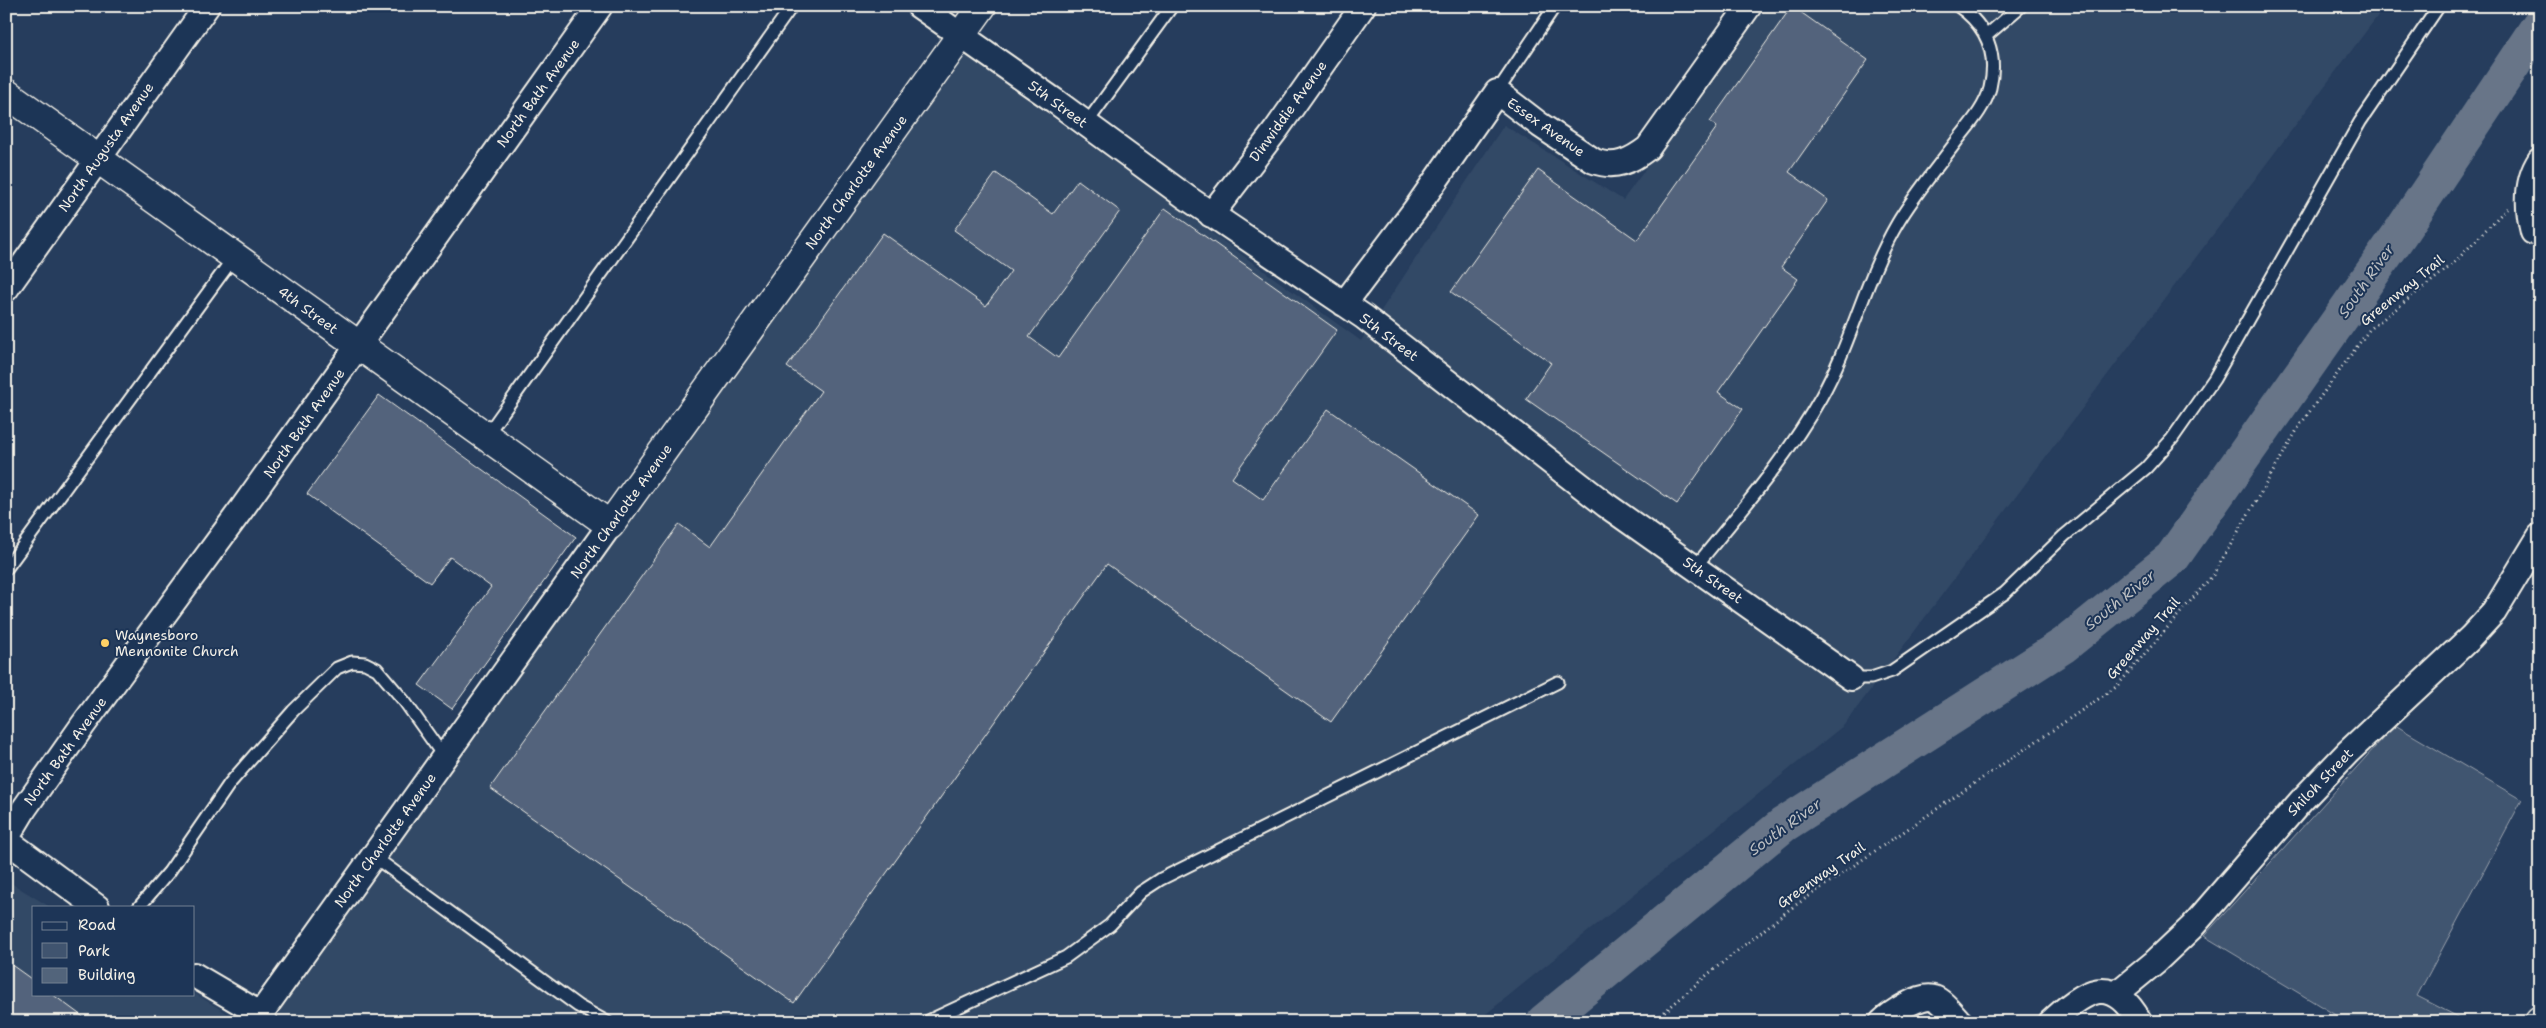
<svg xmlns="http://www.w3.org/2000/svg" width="2546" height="1028" viewBox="0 0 2546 1028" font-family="'Shantell Sans',sans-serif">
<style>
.built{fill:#334966}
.green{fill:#40546f;stroke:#9aa2ac}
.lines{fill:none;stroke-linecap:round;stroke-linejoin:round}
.river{stroke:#677588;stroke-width:36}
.building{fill:#52647b;stroke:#f4f1e8}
.lane-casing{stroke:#f4f1e8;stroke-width:15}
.street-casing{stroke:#f4f1e8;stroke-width:28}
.secondary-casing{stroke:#f4f1e8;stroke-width:31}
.path{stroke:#f4f1e8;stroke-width:3;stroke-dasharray:1 4;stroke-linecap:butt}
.lane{stroke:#1d3557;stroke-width:11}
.street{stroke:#1d3557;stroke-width:24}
.secondary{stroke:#1d3557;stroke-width:28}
.poi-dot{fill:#ffd166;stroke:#1d3557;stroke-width:2}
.labels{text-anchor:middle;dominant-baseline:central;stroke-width:4;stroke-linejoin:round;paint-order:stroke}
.street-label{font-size:14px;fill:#f4f1e8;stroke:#1d3557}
.poi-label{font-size:14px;fill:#f4f1e8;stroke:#1d3557;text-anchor:start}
.water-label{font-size:15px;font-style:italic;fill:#bcbfc2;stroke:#1d3557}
</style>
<rect width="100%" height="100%" fill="#263d5d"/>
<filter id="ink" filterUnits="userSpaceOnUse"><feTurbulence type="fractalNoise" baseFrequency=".02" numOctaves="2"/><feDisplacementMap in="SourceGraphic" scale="10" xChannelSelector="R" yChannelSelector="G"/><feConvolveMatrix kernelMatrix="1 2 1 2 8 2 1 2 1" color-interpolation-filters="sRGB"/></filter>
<g filter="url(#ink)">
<!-- built -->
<path class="built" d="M 1764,6 L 2385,6 L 1844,725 L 1476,1022 L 267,1022 L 966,55 L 1361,341 L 1504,125 L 1623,200 Z
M 6,880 L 50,907 L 34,907 L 34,994 L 194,993 L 241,1022 L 6,1022 Z"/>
<!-- green -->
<path class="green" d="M 2395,725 L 2522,800 L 2417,996 L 2468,1022 L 2347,1022 L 2204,936 Z"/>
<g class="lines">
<!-- river -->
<path class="river" d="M 1544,1022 L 1783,825 L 2064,645 L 2172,558 L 2399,235 L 2540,24"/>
</g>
<!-- building -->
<path class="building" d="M 1792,6 L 1868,60 L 1789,172 L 1828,200 L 1781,267 L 1798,279 L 1718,392 L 1743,409 L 1677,504 L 1526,399 L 1551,363 L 1451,292 L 1538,170 L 1637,240 L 1717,127 L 1710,122 Z
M 996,173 L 1053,214 L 1078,180 L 1120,211 L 1029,337 L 1058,358 L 1165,208 L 1337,330 L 1232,478 L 1263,500 L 1328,409 L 1479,515 L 1331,722 L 1107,564 L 794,1003 L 490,788 L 679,524 L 710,547 L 821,391 L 787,367 L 883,233 L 986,306 L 1011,271 L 954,230 Z
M 379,395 L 576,537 L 452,709 L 419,685 L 491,587 L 450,557 L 430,583 L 307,494 Z
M 6,961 L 34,981 L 34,994 L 52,994 L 90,1022 L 6,1022 Z"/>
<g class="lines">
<defs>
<path id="lane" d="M 1986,36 L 2021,6
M 1497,92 L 1555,6
M 1086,124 L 1172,6
M 486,436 L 792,6
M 1695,567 C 1739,513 1787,458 1821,397 C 1852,342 1865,279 1897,224 C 1914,195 1936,169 1956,142 C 1969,125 1985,108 1990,88 C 1998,54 1987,26 1958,6
M 6,569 L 234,257
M 1851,678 L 1871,678 L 1892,671 L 2005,593 L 2064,536 L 2146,468 L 2172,439 L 2214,379 L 2360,122 L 2439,6
M 373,856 L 578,1006 L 607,1022
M 139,907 L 169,872 L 230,783 L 293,711 L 337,668 L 352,662 L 365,663 L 377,669 L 405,702 L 444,757
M 926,1022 L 1066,957 L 1110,925 L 1141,892 L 1161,879 L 1558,682"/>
<path id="street" d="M 919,6 L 1055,101 L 1186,197 L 1364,317 L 1606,505 L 1851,678
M 1211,215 L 1276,130 L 1363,6
M 2533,232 C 2527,208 2526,181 2540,160
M 6,289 L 207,6
M 1344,304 L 1415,210 L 1497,92 L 1540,125 L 1594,161 C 1615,169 1631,161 1648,148 L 1749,6
M 6,839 L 24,809 L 83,725 L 241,510 L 600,6
M 6,840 L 97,907
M 194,975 L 250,1008 L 265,1022
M 2116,994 L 2155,962 L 2192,927 L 2301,801 L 2348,752 L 2471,637 L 2494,612 L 2540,536
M 259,1016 L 610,525
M 1882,1022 C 1891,1013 1921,993 1934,998 C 1943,1001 1953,1015 1960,1022
M 2051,1022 C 2085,990 2112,972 2140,1022"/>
<path id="secondary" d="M 6,93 L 610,525 L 982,6
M 2539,1022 L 2540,1021"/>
</defs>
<!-- lane casing -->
<use href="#lane" class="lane-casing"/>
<!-- street casing -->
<use href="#street" class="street-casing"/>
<!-- secondary casing -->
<use href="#secondary" class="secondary-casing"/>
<!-- path -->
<path class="path" d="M 1653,1022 L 1707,975 L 1790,909 L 2116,687 L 2213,575 L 2300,425 L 2369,330 L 2452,265 L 2507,208"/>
<!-- lane -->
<use href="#lane" class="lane"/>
<!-- street -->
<use href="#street" class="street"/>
<!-- secondary -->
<use href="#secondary" class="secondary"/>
</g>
</g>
<!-- markers -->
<circle class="poi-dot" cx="105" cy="643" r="5"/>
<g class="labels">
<!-- street labels -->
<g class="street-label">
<text transform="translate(538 93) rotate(-54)">North Bath Avenue</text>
<text transform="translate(1058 104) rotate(36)">5th Street</text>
<text transform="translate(1288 111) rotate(-54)">Dinwiddie Avenue</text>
<text transform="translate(1546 127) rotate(35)">Essex Avenue</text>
<text transform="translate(106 147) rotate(-55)">North Augusta Avenue</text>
<text transform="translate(856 182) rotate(-54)">North Charlotte Avenue</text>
<text transform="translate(2402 290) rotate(-39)">Greenway Trail</text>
<text transform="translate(308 310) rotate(36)">4th Street</text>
<text transform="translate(1389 337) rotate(37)">5th Street</text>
<text transform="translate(304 423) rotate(-55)">North Bath Avenue</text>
<text transform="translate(621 511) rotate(-54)">North Charlotte Avenue</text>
<text transform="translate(1713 580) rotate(35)">5th Street</text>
<text transform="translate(2143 638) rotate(-49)">Greenway Trail</text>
<text transform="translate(65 751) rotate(-54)">North Bath Avenue</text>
<text transform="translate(2320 782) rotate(-46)">Shiloh Street</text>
<text transform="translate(385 840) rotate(-54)">North Charlotte Avenue</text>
<text transform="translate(1821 875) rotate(-35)">Greenway Trail</text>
</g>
<!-- poi labels -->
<g class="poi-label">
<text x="115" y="635">Waynesboro<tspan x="115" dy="16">Mennonite Church</tspan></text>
</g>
<!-- water labels -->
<g class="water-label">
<text transform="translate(2366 281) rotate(-55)">South River</text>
<text transform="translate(2120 600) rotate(-39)">South River</text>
<text transform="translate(1785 827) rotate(-36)">South River</text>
</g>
</g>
<!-- margin -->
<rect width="2546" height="1028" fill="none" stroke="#1d3557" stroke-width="25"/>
<rect x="12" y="12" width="2521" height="1003" fill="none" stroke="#f4f1e8" stroke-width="2" filter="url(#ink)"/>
<!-- legend -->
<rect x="32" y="906" width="162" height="90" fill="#1d3557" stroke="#738091"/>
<rect x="42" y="922" width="25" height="8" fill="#1d3557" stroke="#738091"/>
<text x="78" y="930" font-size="15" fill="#f4f1e8">Road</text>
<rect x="42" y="943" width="25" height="15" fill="#40546f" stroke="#738091"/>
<text x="78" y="956" font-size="15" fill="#f4f1e8">Park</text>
<rect x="42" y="968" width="25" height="15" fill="#52647b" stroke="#738091"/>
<text x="78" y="980" font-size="15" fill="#f4f1e8">Building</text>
</svg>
